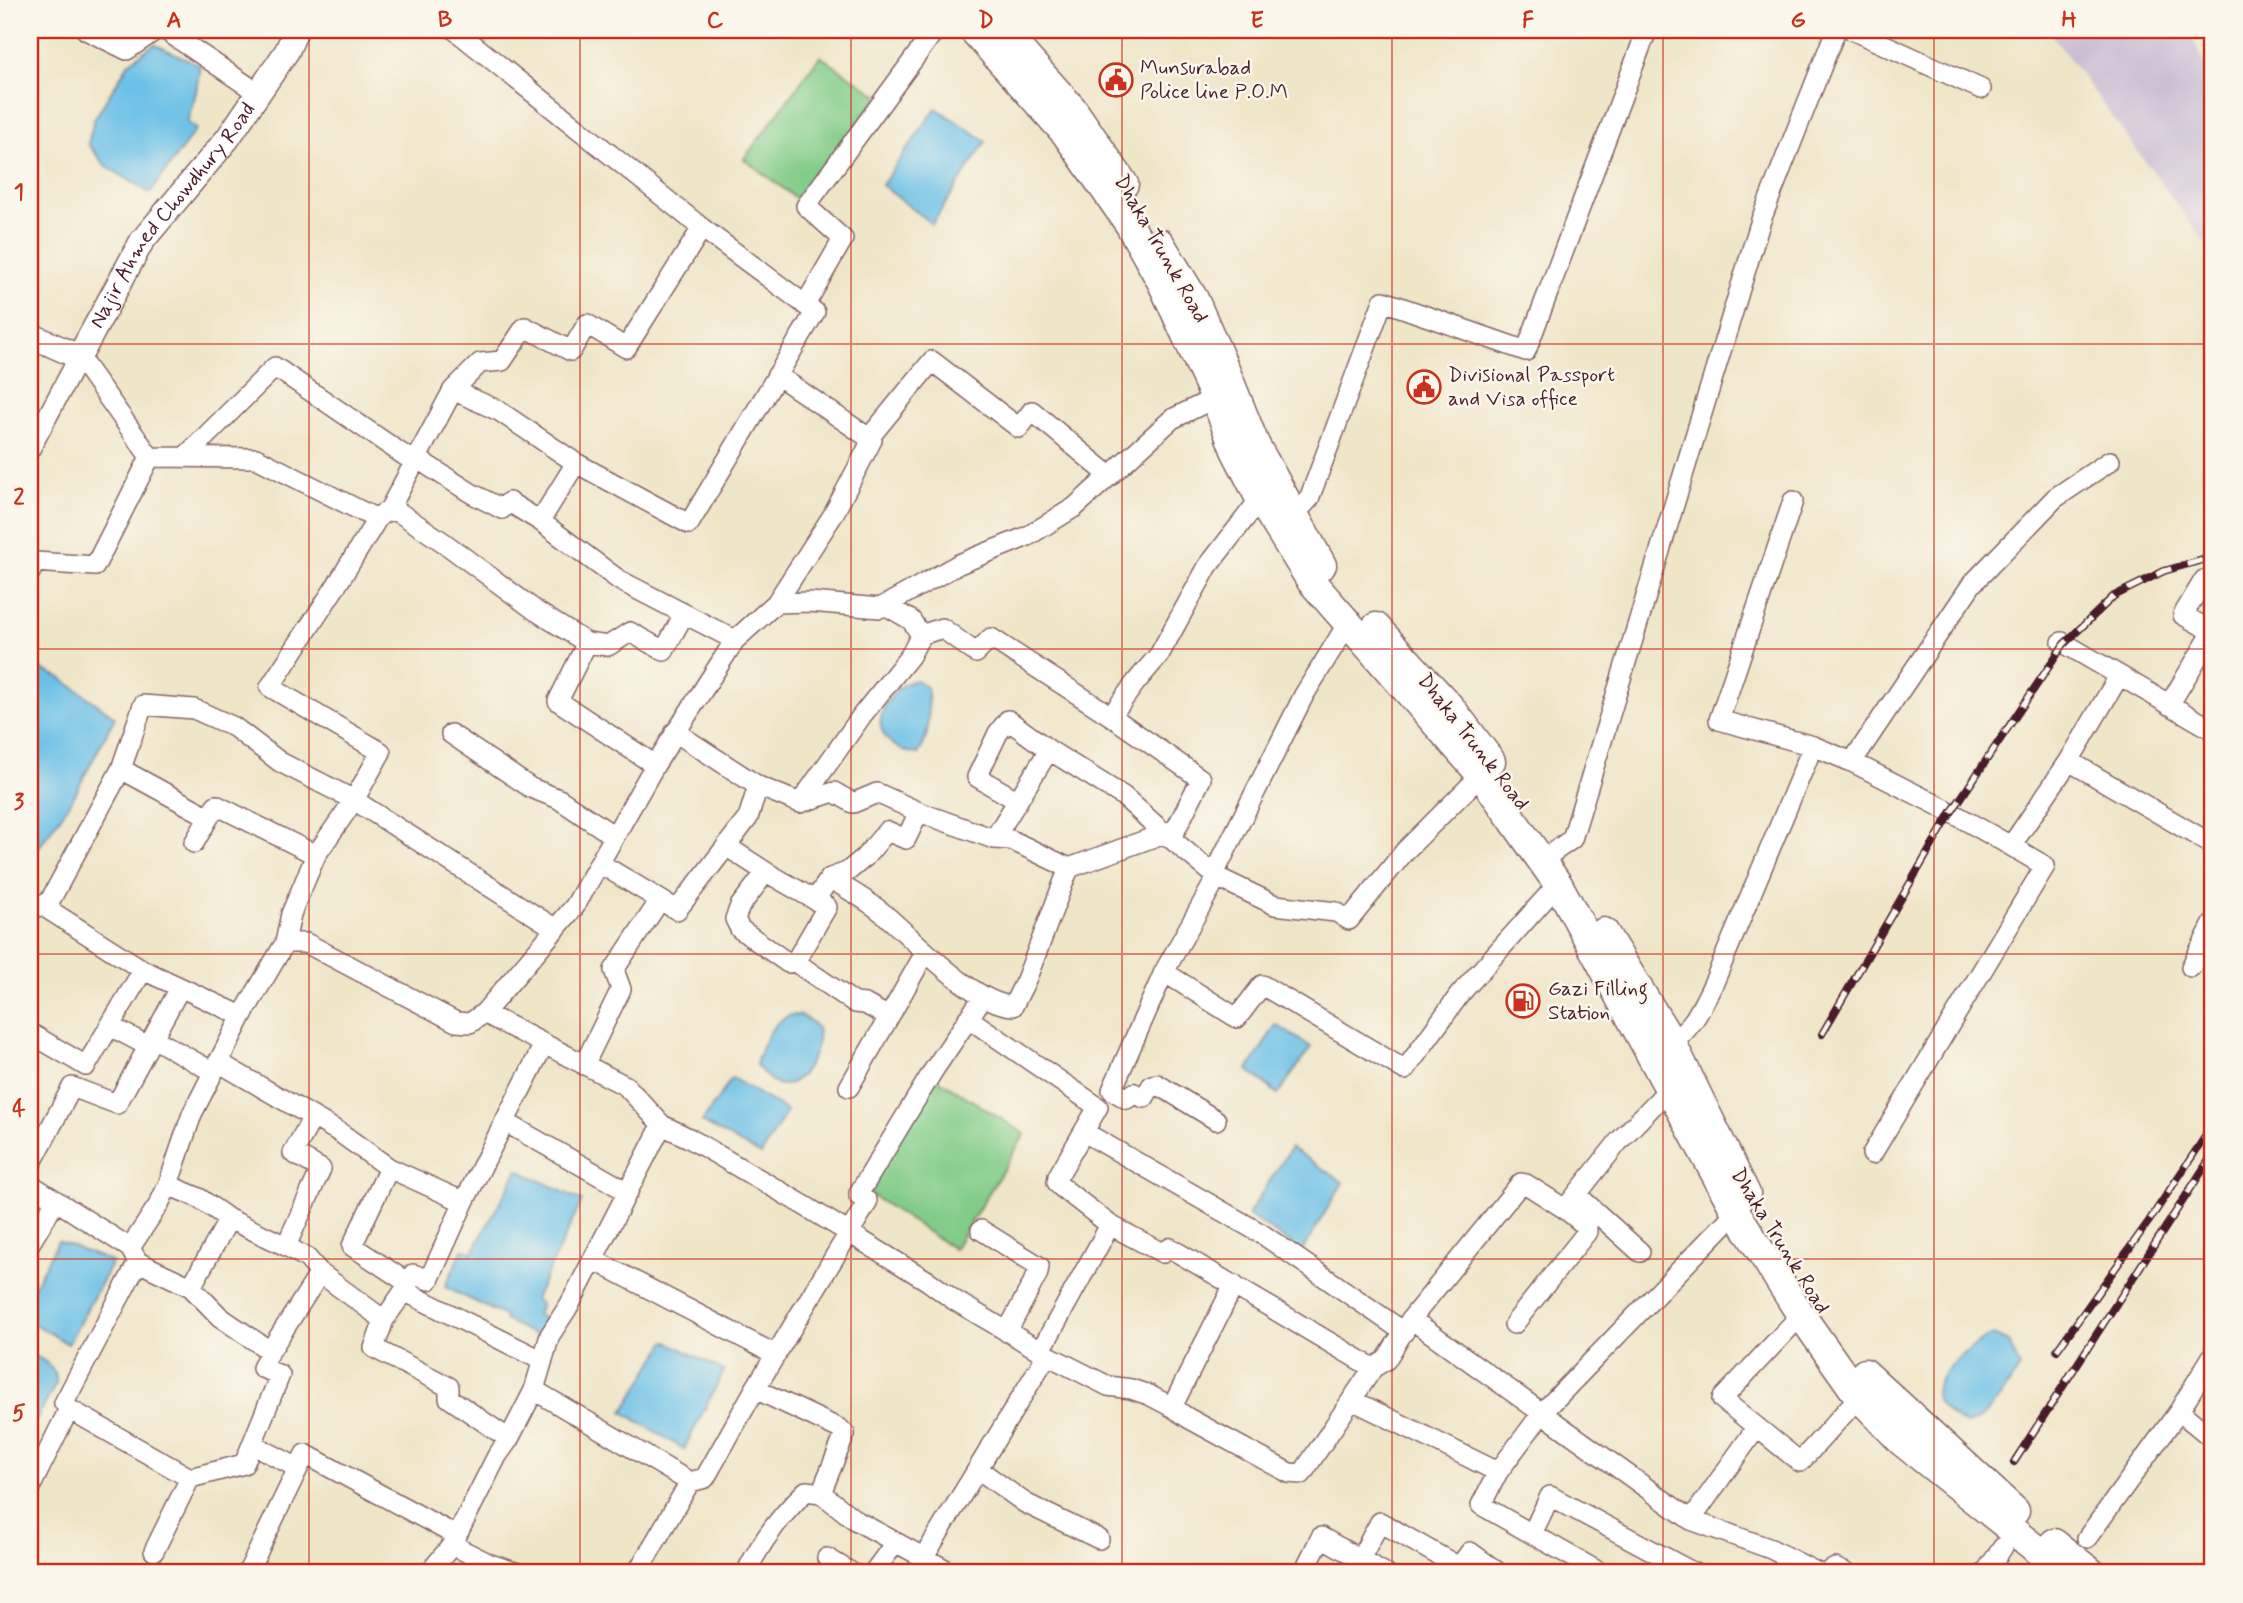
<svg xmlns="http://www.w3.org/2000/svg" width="2243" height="1603" viewBox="0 0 2243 1603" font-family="Mynerve,sans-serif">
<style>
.industrial{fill:#ccbfd4}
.green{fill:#82cc89;stroke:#66765a;stroke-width:2}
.water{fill:#6ac0e7;stroke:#5a7089;stroke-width:2}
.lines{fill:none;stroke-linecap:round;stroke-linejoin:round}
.minor-casing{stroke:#846462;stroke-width:22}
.tertiary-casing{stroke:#846462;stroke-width:27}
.secondary-casing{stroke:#846462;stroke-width:31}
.minor{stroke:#fff;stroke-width:19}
.tertiary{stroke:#fff;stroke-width:24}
.secondary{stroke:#fff;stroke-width:28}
.rail-casing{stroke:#4a1f2b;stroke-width:8}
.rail{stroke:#fbf7ec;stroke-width:5;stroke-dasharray:16;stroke-linecap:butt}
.grid{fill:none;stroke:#c8321e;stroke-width:2;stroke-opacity:0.55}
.labels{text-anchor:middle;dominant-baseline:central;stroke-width:5;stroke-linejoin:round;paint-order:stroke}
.poi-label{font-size:21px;fill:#4a1f2b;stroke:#fbf7ec;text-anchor:start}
.street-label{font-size:21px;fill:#4a1f2b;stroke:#fbf7ec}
.neatline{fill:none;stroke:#c8321e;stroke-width:2.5}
.grid-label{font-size:23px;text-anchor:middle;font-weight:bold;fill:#c8321e}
</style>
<rect width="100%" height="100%" fill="#fbf7ec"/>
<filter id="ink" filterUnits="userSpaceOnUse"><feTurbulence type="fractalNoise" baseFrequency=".0143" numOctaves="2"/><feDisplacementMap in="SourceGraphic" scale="14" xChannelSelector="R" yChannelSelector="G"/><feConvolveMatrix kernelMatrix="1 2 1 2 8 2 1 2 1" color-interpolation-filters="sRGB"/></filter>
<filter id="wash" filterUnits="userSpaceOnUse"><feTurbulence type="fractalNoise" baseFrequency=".00686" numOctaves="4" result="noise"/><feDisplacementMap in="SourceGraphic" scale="28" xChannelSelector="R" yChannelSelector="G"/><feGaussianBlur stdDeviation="1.57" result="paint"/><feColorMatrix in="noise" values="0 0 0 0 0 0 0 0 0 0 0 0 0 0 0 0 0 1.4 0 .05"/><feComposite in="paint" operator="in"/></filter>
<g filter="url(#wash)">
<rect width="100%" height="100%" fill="#efe5c7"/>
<!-- industrial -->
<path class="industrial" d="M 2048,30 L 2188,30 L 2213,78 L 2213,253 Z"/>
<!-- green -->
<path class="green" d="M 820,56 L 879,96 L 800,201 L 744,159 Z
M 935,1077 L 1025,1134 L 954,1249 L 865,1191 Z"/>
<!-- water -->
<path class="water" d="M 154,44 L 200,65 L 196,92 L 187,122 L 196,129 L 150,193 L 106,166 L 88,144 L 94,120 L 129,63 Z
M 936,108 L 986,141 L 932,224 L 882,185 Z
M 30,664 L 61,678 L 115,717 L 72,800 L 30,860 Z
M 917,680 L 927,688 L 928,694 C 928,714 931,737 918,754 C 886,749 869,726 890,698 C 897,688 904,682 917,680 Z
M 800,1015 C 806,1018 814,1022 817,1029 C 823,1046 802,1086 782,1085 C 771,1084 763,1073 756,1065 C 760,1049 771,1023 788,1016 C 792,1015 796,1015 800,1015 Z
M 1276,1025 L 1311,1047 L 1278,1094 L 1248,1070 Z
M 732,1078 L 787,1111 L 761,1155 L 702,1122 Z
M 1291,1148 L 1343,1182 L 1302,1251 L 1248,1215 Z
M 518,1170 L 582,1201 L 535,1299 L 541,1304 L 537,1314 L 546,1320 L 537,1336 L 505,1320 L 505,1316 L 445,1287 L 463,1249 L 472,1253 Z
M 58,1241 L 112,1262 L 68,1344 L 30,1321 L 30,1294 Z
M 1993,1335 L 2008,1342 L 2020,1367 C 2008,1386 1989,1418 1967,1425 C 1957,1420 1941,1410 1937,1399 C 1929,1378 1976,1341 1993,1335 Z
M 666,1341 L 724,1371 L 684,1449 L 623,1412 Z
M 30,1354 C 43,1359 58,1368 56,1384 L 31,1429 Z"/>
</g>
<g filter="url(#ink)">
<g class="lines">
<defs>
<path id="minor" d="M 86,30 L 127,50 L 156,30
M 165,30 L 258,93
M 1852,30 L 1981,89
M 805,305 L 843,239 L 806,206 L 935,30
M 1215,398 L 1172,419 L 1075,507 L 1028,536 L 959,564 L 880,608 L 810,602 L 776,603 L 735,640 L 655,765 L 575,906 L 484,1013 L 626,1086 L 662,1125 L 689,1138 L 805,1206 L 928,1281 L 954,1300 L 1047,1355 L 1108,1386 L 1131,1389 L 1149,1395 L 1172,1407 L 1188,1418 L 1289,1473 L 1302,1474 L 1373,1368 L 1386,1360 L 1411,1319 L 1521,1183 L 1526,1184 L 1565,1209 L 1619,1141 L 1668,1090
M 869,438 L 932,361 L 1019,428 L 1032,411 L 1110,476
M 30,449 L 79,357 L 150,457 L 95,566 L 35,562 L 30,573
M 150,457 L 256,458 L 377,519
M 185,457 L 275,367 L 414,462
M 416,458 L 471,493 L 502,509 L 509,502 L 540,521 L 576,463 L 499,411 L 453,390
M 576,463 L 689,524 L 815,312 L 702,228
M 1793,501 L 1719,720 L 1813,746 L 1852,762 L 1947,810 L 2011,846 L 2069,761
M 389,510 L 453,390 L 480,363 L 502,361 L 525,327 L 571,351 L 587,324 L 626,348 L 702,228 L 455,30
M 1294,515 L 1309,499 L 1383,301 L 1526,351 L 1647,30
M 540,521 L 619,580 L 735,640
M 2204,580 L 2183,615 L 2213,632
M 776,603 L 833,515 L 872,440 L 777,375
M 2062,642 L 2213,730
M 587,643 L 558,701 L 655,765
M 2119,676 L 2069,761 L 2213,845
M 2169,705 L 2213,632
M 1111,716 L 1136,682 L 1159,655 L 1208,566 L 1260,499
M 675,732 L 758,786 L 800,803 L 863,714 L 910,656 L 921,635 L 911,620 L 885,605
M 451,734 L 531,788 L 559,799 L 614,836
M 1049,750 L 1123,796 L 1164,833 L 1217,877 L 1275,905 L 1336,912 L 1349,920 L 1405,851 L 1481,775
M 1852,762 L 1972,584 L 2055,498 L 2110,461
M 121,769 L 209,817
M 800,803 L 834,792 L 853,803 L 877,793 L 919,812 L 994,839 L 1011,840 L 1069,868 L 1176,829 L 1201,779 L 1111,716 L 991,638 L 976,653 L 942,628 L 921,635
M 994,839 L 1049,750 L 1008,720 L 998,733 L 977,777 L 1018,801
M 194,843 L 216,805 L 316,855
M 726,846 L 766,872 L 815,900 L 830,878 L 847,872 L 865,857 L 887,831 L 906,839 L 919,812
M 1542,860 L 1572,839 L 1761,220 L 1836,30
M 599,863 L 677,910 L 748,818 L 758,786
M 766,872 L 740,906 L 735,919 L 740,929 L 788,963 L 795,962 L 855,1003 L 865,1004 L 889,1017 L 925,953
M 1214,874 L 1304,695 L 1348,623
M 1217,877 L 1164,972 L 1237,1018 L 1262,985 L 1405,1070 L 1460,994 L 1558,884
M 830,878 C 848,890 868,900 884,914 C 915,940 973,1004 1013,1006 L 1026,980 L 1069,868
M 30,900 L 46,908 L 121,769 L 143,705 L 194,709 L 234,727 L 280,762 L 354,800 L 316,855 L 291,914 L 285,943
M 46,908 L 143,970
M 556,929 L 354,800 L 381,752 L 270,687 L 338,583 L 379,516 L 389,510 L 400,513 L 443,542 L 536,611 L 587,643 L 608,646 L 630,632 L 664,651 L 684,614
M 795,962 L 827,907 L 815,900
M 2191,967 L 2213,924
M 1164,972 L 1112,1090 L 1127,1099 L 1134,1093 L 1144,1098 L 1152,1085 L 1157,1084 L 1216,1120
M 968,1018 L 1098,1107 L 1058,1176 L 1057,1182 L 1060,1186 L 1110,1225 L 1163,1253 L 1170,1248 L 1373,1368
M 110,1026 L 148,1046
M 30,1033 L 86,1066 L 143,970 L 242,1016
M 153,1038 L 213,1072
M 1663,1049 C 1692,1031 1701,1009 1715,980 L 1813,746
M 218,1062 L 339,1132 L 389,1168 L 464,1202 L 429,1280 L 413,1274 L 404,1291
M 584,1065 L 621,989 L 614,970 L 660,900
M 849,1087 L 889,1017
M 505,1122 L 628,1192
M 1084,1132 L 1262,1234 L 1404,1332
M 1872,1154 L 2045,866 L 2011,846
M 30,1166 L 72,1087 L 117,1104 L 180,988
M 389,1168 L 352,1246 L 408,1283
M 30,1184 L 130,1248 L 138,1262 L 191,1287 L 220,1317 L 270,1351 L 262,1368 L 280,1375 L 244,1464 L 190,1478 L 69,1409
M 168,1185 L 199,1198 L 229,1219 L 286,1246 L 307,1258 L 320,1273 L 270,1351
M 1577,1195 L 1640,1252
M 464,1202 L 544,1044
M 981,1230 L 1039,1266 L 1038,1273 L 1007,1332
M 30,1243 L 56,1201
M 286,1246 L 321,1169 L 293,1153 L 313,1117
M 130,1248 L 159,1204 L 168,1185 L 192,1114 L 242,1016 L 285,943 L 306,943 L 456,1022 L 470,1023 L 484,1013
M 594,1260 L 776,1355
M 320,1273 L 384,1320 L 374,1348 L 449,1387 L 449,1398 L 509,1439
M 191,1287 L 229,1219
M 1801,1315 L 1722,1399 L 1800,1462 L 1859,1397
M 1411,1319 L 1691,1520 L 1771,1549 L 1818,1573
M 384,1320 L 404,1291 L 541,1360
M 1514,1324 L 1587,1232 L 1587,1227 L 1565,1209
M 1040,1352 L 1110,1225
M 2213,1355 L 2179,1411 L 2213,1439
M 755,1389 L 867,1203 L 867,1201 L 859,1196 L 859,1193 L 933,1071 L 983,997
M 534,1390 L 690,1482 L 637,1573
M 1352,1400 L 1498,1472 L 1481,1505 L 1532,1534 L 1550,1496 L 1694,1573
M 1172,1407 L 1234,1285
M 252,1444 L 298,1468
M 978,1469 L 1025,1503 L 1099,1539
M 1498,1472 L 1542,1413 L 1736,1212
M 690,1482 L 705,1478 L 755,1389 L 840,1429 L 845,1434 L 821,1493
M 30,1488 L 69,1409 L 64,1403 L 138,1262
M 1691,1520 L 1757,1427
M 1532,1534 L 1601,1573
M 2087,1538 L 2179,1411
M 154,1551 L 190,1478
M 924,1557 L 1047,1355
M 827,1558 L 852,1573
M 1360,1559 L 1380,1522 L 1459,1567 L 1470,1552 L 1499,1573
M 248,1572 L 305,1454 L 457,1536
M 429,1573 L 452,1545
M 518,1573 L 490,1564 L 452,1545 L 497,1456 L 509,1439 L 534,1390 L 550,1335 L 570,1304 L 662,1125
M 746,1573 C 761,1541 780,1516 806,1491 L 821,1493 L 855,1520 L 952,1573
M 873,1573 L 895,1543
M 1303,1573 L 1321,1537 L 1385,1573
M 1826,1573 L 1835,1568 L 1846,1573
M 1985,1573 L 2003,1547"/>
<g id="tertiary">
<path id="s1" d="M 30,335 L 79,357 L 142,241 L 228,138 L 287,51 L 296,30"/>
</g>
<path id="secondary" d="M 973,30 L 1066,134 L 1129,224 L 1162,283 L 1215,398 L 1235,450 L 1260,499 L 1311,581 L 1481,775 L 1558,884 L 1736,1212 L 1801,1315 L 1859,1397 L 1902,1442 L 2066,1573
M 1002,30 L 1072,108 L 1124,184
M 1160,243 L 1194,299 L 1224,367 L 1255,444 L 1322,565
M 1376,627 L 1451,708 L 1491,761
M 1604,932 L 1672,1043 L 1746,1194
M 1865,1373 L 2015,1511
M 2054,1543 L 2092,1573"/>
</defs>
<!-- minor casing -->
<use href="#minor" class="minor-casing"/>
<!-- tertiary casing -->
<use href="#tertiary" class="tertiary-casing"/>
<!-- secondary casing -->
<use href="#secondary" class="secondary-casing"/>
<!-- minor -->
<use href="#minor" class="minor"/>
<!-- tertiary -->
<use href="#tertiary" class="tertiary"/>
<!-- secondary -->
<use href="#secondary" class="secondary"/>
<defs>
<path id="rail" d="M 1822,1034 L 1951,813 L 2064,644 L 2114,596 L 2164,571 L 2213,557
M 2057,1350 L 2149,1221 L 2213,1125
M 2014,1462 L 2213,1154"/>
</defs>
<!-- rail casing -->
<use href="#rail" class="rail-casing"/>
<!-- rail -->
<use href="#rail" class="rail"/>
</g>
</g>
<!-- grid -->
<path class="grid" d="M 309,30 L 309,1573M 580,30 L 580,1573M 851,30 L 851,1573M 1122,30 L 1122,1573M 1392,30 L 1392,1573M 1663,30 L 1663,1573M 1934,30 L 1934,1573M 30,344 L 2213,344M 30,649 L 2213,649M 30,954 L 2213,954M 30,1259 L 2213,1259"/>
<!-- icons -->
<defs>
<symbol id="civic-ring" viewBox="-11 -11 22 22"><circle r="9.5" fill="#fbf7ec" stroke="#c8321e" stroke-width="1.5"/><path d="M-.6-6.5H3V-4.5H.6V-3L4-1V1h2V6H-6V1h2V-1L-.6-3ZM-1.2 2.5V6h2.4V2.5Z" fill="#c8321e"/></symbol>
<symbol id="fuel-ring" viewBox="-11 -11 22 22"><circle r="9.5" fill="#fbf7ec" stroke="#c8321e" stroke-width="1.5"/><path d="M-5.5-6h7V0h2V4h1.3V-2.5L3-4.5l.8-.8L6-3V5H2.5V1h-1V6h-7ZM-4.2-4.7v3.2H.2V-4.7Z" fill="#c8321e"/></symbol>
</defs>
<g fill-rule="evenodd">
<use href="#civic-ring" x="1097" y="61" width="38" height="38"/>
<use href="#civic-ring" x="1405" y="368" width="38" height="38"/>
<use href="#fuel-ring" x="1504" y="982" width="38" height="38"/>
</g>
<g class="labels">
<!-- poi labels -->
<g class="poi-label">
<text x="1140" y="68">Munsurabad<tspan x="1140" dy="24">Police line P.O.M</tspan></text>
<text x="1448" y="375">Divisional Passport<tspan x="1448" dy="24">and Visa office</tspan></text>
<text x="1548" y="989">Gazi Filling<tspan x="1548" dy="24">Station</tspan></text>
</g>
<!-- street labels -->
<g class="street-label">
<text stroke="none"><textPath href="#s1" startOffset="224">Najir Ahmed Chowdhury Road</textPath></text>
<text transform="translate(1161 249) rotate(60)">Dhaka Trunk Road</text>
<text transform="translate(1473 742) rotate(52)">Dhaka Trunk Road</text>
<text transform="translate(1780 1241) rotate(58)">Dhaka Trunk Road</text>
</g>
</g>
<!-- margin -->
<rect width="2243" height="1603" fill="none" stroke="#fbf7ec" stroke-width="77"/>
<rect x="38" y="38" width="2166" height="1526" class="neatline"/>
<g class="grid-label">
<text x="174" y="27">A</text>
<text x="445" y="27">B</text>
<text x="715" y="27">C</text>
<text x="986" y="27">D</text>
<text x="1257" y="27">E</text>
<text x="1528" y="27">F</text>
<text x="1798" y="27">G</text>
<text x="2069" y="27">H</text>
<text x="19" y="199">1</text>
<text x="19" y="504">2</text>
<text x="19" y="809">3</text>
<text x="19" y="1115">4</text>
<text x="19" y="1420">5</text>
</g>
</svg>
